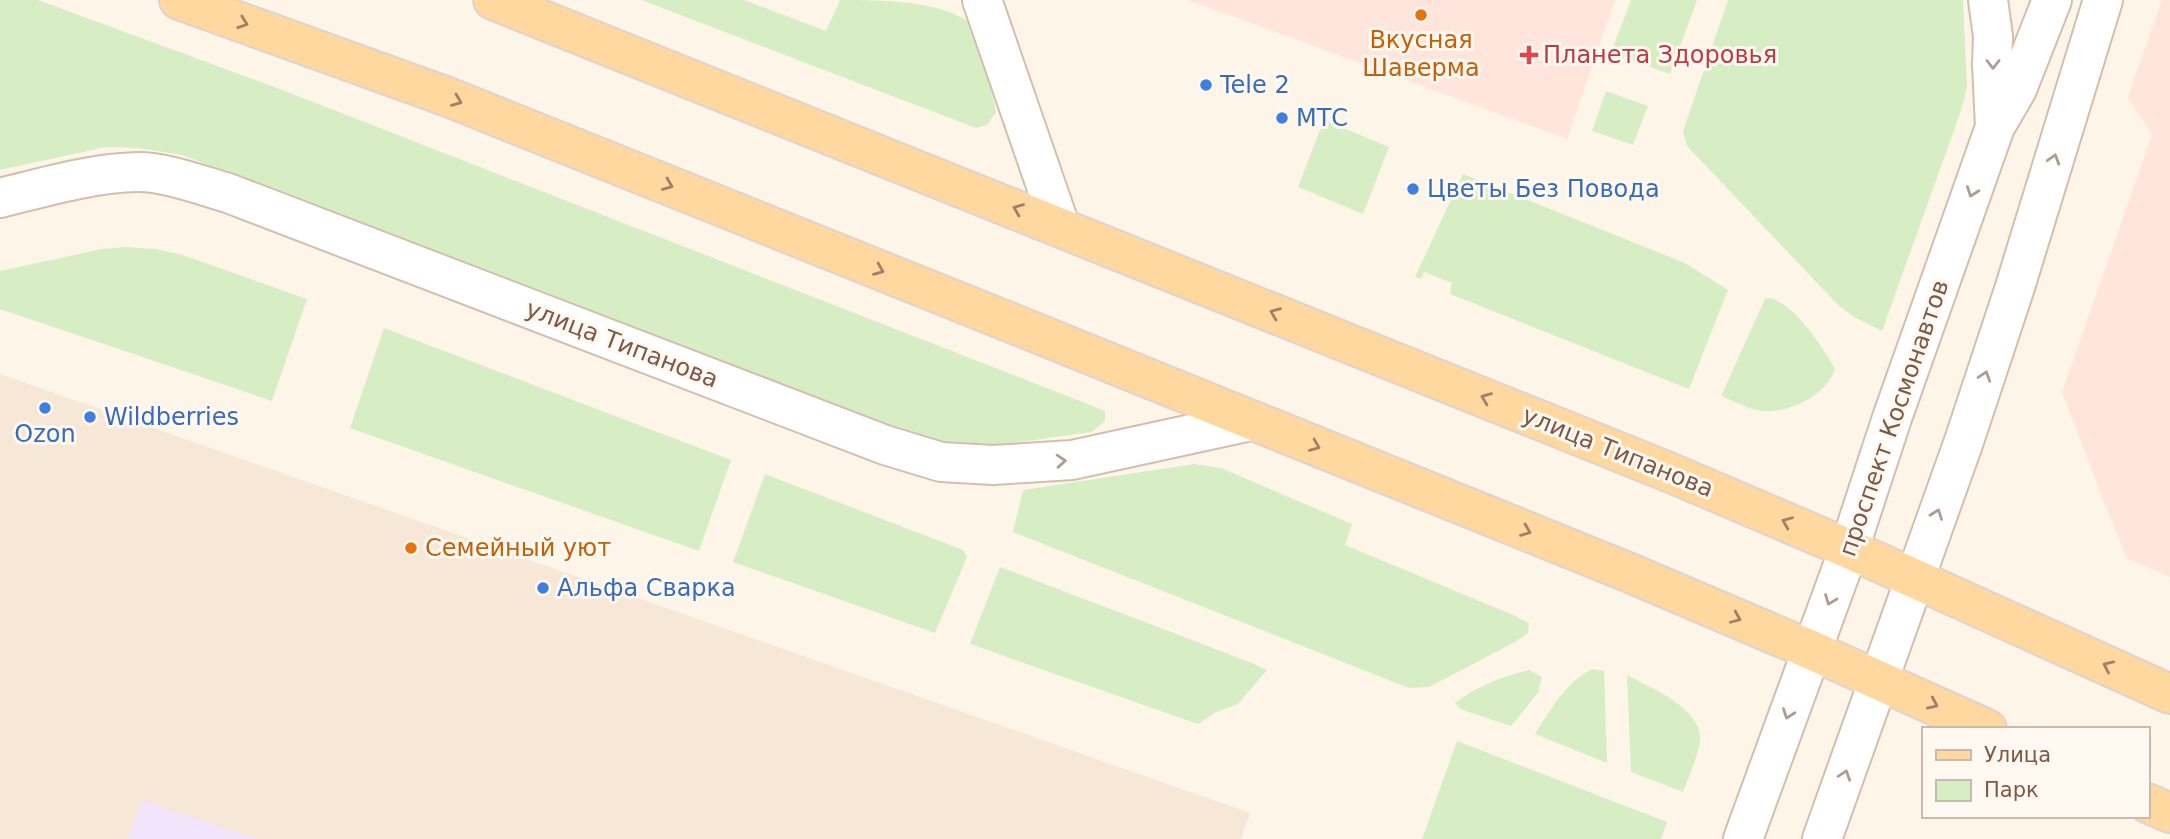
<svg xmlns="http://www.w3.org/2000/svg" width="2170" height="839" viewBox="0 0 2170 839" font-family="'DejaVu Sans',sans-serif">
<style>
.residential{fill:#f7e7d6}
.commercial{fill:#ffe5dc}
.education{fill:#f2e5fb}
.green{fill:#d7eec5}
.lines{fill:none;stroke-linecap:round;stroke-linejoin:round}
.minor-casing{stroke:#d4beaf;stroke-width:42}
.major-casing{stroke:#ddd4d0;stroke-width:42}
.minor{stroke:#fff;stroke-width:38}
.major{stroke:#ffd89f;stroke-width:38}
.oneway{stroke:#a37f63}
.oneway2{stroke:#b09b92}
.food-dot{fill:#e8710a;stroke:#fff9f1;stroke-width:2.5}
.health-dot{fill:#e0444e;stroke:#fff9f1;stroke-width:2.5}
.shop-dot{fill:#3f7fe0;stroke:#fff9f1;stroke-width:2.5}
.labels{text-anchor:middle;dominant-baseline:central;stroke-width:6;stroke-linejoin:round;paint-order:stroke}
.food-label{font-size:24px;fill:#c56008;stroke:#fff9f1}
.health-label{font-size:24px;fill:#be3a42;stroke:#fff9f1;text-anchor:start}
.shop-label{font-size:24px;fill:#366cbe;stroke:#fff9f1;text-anchor:start}
.street-label{font-size:24px;fill:#7c5949;stroke:#fff9f1}
</style>
<rect width="100%" height="100%" fill="#fef5e9"/>
<!-- residential -->
<path class="residential" d="M 0,374 L 1250,813 L 1241,839 L 0,839 Z"/>
<!-- commercial -->
<path class="commercial" d="M 1188,0 L 1615,0 L 1567,139 Z
M 2162,0 L 2170,0 L 2170,577 L 2127,558 L 2102,497 L 2062,392 L 2152,135 L 2128,97 Z"/>
<!-- education -->
<path class="education" d="M 142,800 L 257,839 L 128,839 Z"/>
<!-- green -->
<path class="green" d="M 0,0 L 38,0 L 280,89 L 1098,408 L 1105,411 L 1105,421 L 1092,432 L 998,445 L 965,447 L 924,439 L 892,429 L 182,155 L 137,148 L 106,147 L 0,170 Z
M 641,0 L 744,0 L 826,31 L 840,0 C 881,0 948,0 976,28 C 984,39 993,95 996,112 L 987,125 L 976,128 Z
M 1631,0 L 1697,0 L 1670,74 L 1611,53 Z
M 1728,0 L 1963,0 L 1967,88 L 1961,111 L 1882,331 L 1854,317 L 1838,305 L 1687,146 L 1683,131 Z
M 1606,91 L 1648,106 L 1633,145 L 1592,131 Z
M 1324,120 L 1389,147 L 1363,214 L 1298,187 Z
M 1463,174 L 1685,263 L 1728,290 L 1689,389 L 1450,294 L 1452,283 L 1424,272 L 1421,279 L 1415,277 Z
M 125,247 L 156,249 L 183,255 L 307,299 L 272,401 L 0,309 L 0,271 L 102,249 Z
M 1771,298 C 1796,306 1822,346 1835,369 C 1828,394 1789,414 1763,411 C 1749,410 1734,401 1721,396 L 1765,299 Z
M 384,328 L 731,460 L 699,551 L 350,428 Z
M 1194,464 L 1221,468 L 1352,524 L 1345,545 L 1513,615 L 1529,623 L 1528,633 L 1515,642 L 1429,687 L 1409,688 L 1013,532 L 1023,490 Z
M 765,474 L 963,550 L 967,557 L 935,633 L 733,562 Z
M 1000,567 L 1247,661 L 1267,670 L 1238,704 L 1216,712 L 1198,724 L 970,644 Z
M 1592,669 L 1604,671 L 1607,763 L 1535,734 C 1552,708 1564,684 1592,669 Z
M 1529,670 L 1542,677 L 1538,693 L 1511,726 L 1460,709 L 1455,703 C 1479,685 1502,677 1529,670 Z
M 1627,675 C 1651,688 1702,708 1700,740 C 1699,754 1688,779 1683,792 L 1631,772 Z
M 1457,741 L 1667,822 L 1661,839 L 1422,839 Z"/>
<g class="lines">
<defs>
<path id="minor" d="M 982,0 L 1060,226
M 1988,0 L 1993,36 L 1992,65 L 1995,127
M 0,198 C 45,187 91,173 138,172 C 166,172 200,185 228,193 L 885,445 L 941,462 L 993,465 L 1025,463 L 1072,460 L 1251,421
M 1743,839 L 1849,549 L 1892,418 L 1995,127 L 2017,89 L 2052,0
M 1822,839 L 1964,441 L 2015,287 L 2103,0"/>
<path id="major" d="M 179,0 L 448,97 L 1009,322 L 1630,573 L 1811,650 L 1987,729
M 493,0 L 1671,473 L 1849,549 L 2170,694
M 2147,803 L 2170,813"/>
</defs>
<!-- minor casing -->
<use href="#minor" class="minor-casing"/>
<!-- major casing -->
<use href="#major" class="major-casing"/>
<!-- minor -->
<use href="#minor" class="minor"/>
<!-- major -->
<use href="#major" class="major"/>
</g>
<!-- one-way arrows -->
<defs><path id="oneway-chevron" d="M-2-3.5L2.5 0L-2 3.5" fill="none" stroke-width="1.6" stroke-linecap="round" stroke-linejoin="round" transform="scale(1.75)"/></defs>
<g class="oneway">
<use href="#oneway-chevron" transform="translate(243 23) rotate(20)"/>
<use href="#oneway-chevron" transform="translate(457 101) rotate(22)"/>
<use href="#oneway-chevron" transform="translate(668 185) rotate(22)"/>
<use href="#oneway-chevron" transform="translate(1018 209) rotate(-158)"/>
<use href="#oneway-chevron" transform="translate(879 270) rotate(22)"/>
<use href="#oneway-chevron" transform="translate(1275 313) rotate(-158)"/>
<use href="#oneway-chevron" transform="translate(1486 398) rotate(-158)"/>
<use href="#oneway-chevron" transform="translate(1315 446) rotate(22)"/>
<use href="#oneway-chevron" transform="translate(1787 522) rotate(-157)"/>
<use href="#oneway-chevron" transform="translate(1526 531) rotate(22)"/>
<use href="#oneway-chevron" transform="translate(1736 618) rotate(23)"/>
<use href="#oneway-chevron" transform="translate(2108 666) rotate(-155)"/>
<use href="#oneway-chevron" transform="translate(1933 704) rotate(24)"/>
</g>
<g class="oneway2">
<use href="#oneway-chevron" transform="translate(1993 64) rotate(90)"/>
<use href="#oneway-chevron" transform="translate(2054 159) rotate(-73)"/>
<use href="#oneway-chevron" transform="translate(1972 192) rotate(110)"/>
<use href="#oneway-chevron" transform="translate(1985 376) rotate(-72)"/>
<use href="#oneway-chevron" transform="translate(1061 461) rotate(-4)"/>
<use href="#oneway-chevron" transform="translate(1937 514) rotate(-70)"/>
<use href="#oneway-chevron" transform="translate(1830 600) rotate(111)"/>
<use href="#oneway-chevron" transform="translate(1788 714) rotate(110)"/>
<use href="#oneway-chevron" transform="translate(1845 775) rotate(-71)"/>
</g>
<!-- markers -->
<g class="food-dot">
<circle cx="1421" cy="15" r="7"/>
<circle cx="411" cy="548" r="7"/>
</g>
<path class="health-dot" d="M1525.5 44.5h7v7h7v7h-7v7h-7v-7h-7v-7h7z"/>
<g class="shop-dot">
<circle cx="1206" cy="85" r="7"/>
<circle cx="1282" cy="118" r="7"/>
<circle cx="1413" cy="189" r="7"/>
<circle cx="45" cy="408" r="7"/>
<circle cx="90" cy="417" r="7"/>
<circle cx="543" cy="588" r="7"/>
</g>
<g class="labels">
<!-- food labels -->
<g class="food-label">
<text x="1421" y="40">Вкусная<tspan x="1421" dy="28">Шаверма</tspan></text>
<text x="425" y="548" text-anchor="start">Семейный уют</text>
</g>
<!-- health labels -->
<g class="health-label">
<text x="1543" y="55">Планета Здоровья</text>
</g>
<!-- shop labels -->
<g class="shop-label">
<text x="1220" y="85">Tele 2</text>
<text x="1296" y="118">МТС</text>
<text x="1427" y="189">Цветы Без Повода</text>
<text x="104" y="417">Wildberries</text>
<text x="45" y="434" text-anchor="middle">Ozon</text>
<text x="557" y="588">Альфа Сварка</text>
</g>
<!-- street labels -->
<g class="street-label">
<text transform="translate(622 344) rotate(21)">улица Типанова</text>
<text transform="translate(1894 418) rotate(-71)">проспект Космонавтов</text>
<text transform="translate(1618 452) rotate(22)">улица Типанова</text>
</g>
</g>
<!-- legend -->
<rect x="1922" y="727" width="228" height="91" fill="#fff9f1" stroke="#cbb9ae" stroke-width="2"/>
<rect x="1936" y="750" width="35" height="10" fill="#ffd89f" stroke="#cbb9ae" stroke-width="2"/>
<text x="1984" y="762" font-size="21" fill="#7c5949">Улица</text>
<rect x="1936" y="780" width="35" height="21" fill="#d7eec5" stroke="#cbb9ae" stroke-width="2"/>
<text x="1984" y="797" font-size="21" fill="#7c5949">Парк</text>
</svg>
